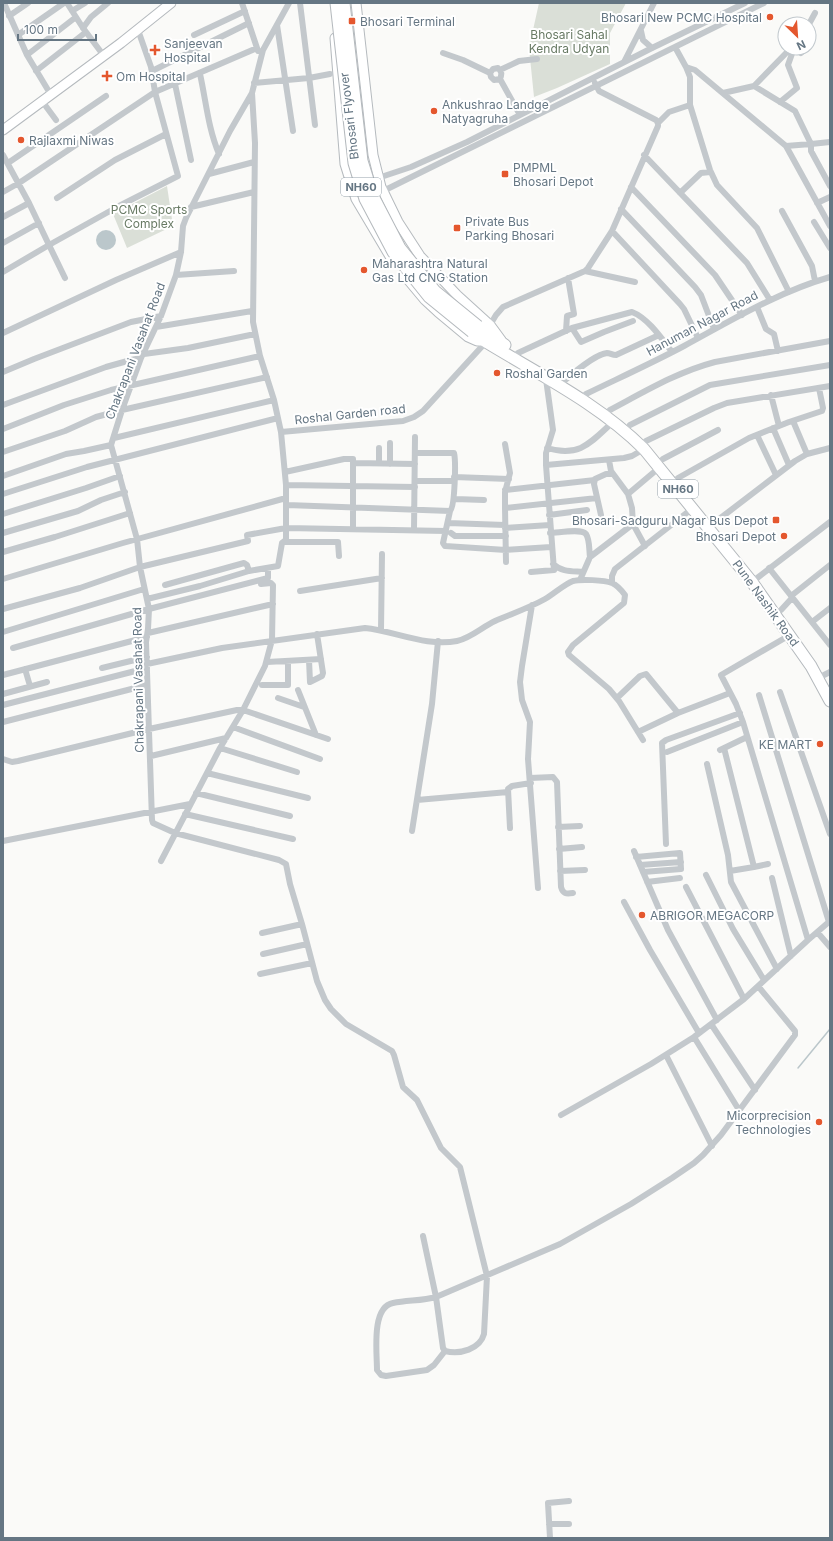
<svg xmlns="http://www.w3.org/2000/svg" width="833" height="1541" viewBox="0 0 833 1541" font-family="Inter,sans-serif">
<style>
.green{fill:#dadfd7}
.water{fill:#bbc7cb}
.lines{fill:none;stroke-linecap:round;stroke-linejoin:round}
.stream{stroke:#bbc7cb;stroke-width:1.5}
.primary-casing{stroke:#b5babe;stroke-width:11}
.highway-casing{stroke:#b4b9bd;stroke-width:13}
.street{stroke:#c3c8cc;stroke-width:6}
.primary{stroke:#fff;stroke-width:9}
.highway{stroke:#fff;stroke-width:11}
.highway-bridge-casing{stroke:#b4b9bd;stroke-width:13;stroke-linecap:butt}
.highway-bridge{stroke:#fff;stroke-width:11}
.poi-dot{fill:#e4572e;stroke:#fff;stroke-width:1.5}
.labels{text-anchor:middle;dominant-baseline:central;stroke-width:4;stroke-linejoin:round;paint-order:stroke}
.shield{fill:#fff;stroke:#939fa8;stroke-width:1}
.shield-label{font-size:11px;font-weight:bold;fill:#657683}
.poi-label{font-size:12px;fill:#657683;stroke:#fff;text-anchor:start}
.park-label{font-size:12px;fill:#687a64;stroke:#fff}
.street-label{font-size:12px;fill:#657683;stroke:#fff}
</style>
<rect width="100%" height="100%" fill="#fafaf8"/>
<!-- green -->
<path class="green" d="M 539,3 L 626,3 L 610,33 L 610,64 L 557,88 L 534,97 L 529,48 Z
M 167,186 L 173,226 L 127,248 L 113,214 Z"/>
<!-- water -->
<path class="water" d="M96 240a10 10 0 1 1 20 0a10 10 0 1 1-20 0Z"/>
<g class="lines">
<!-- stream -->
<path class="stream" d="M 798,1068 L 830,1029"/>
<defs>
<path id="primary" d="M 356,3 L 373,155 L 381,187 L 398,222 L 420,256 L 457,295 L 490,325 L 501,340
M 335,38 L 345,164 L 356,199 L 391,258
M 3,130 L 121,43 L 171,3
M 405,276 L 425,300 L 438,312 L 468,337 L 477,341 L 483,341"/>
<path id="highway" d="M 478,326 L 505,345
M 472,332 L 486,342 C 540,375 599,404 644,449 L 752,582 L 811,666 L 830,701"/>
</defs>
<!-- primary casing -->
<use href="#primary" class="primary-casing"/>
<!-- highway casing -->
<use href="#highway" class="highway-casing"/>
<!-- street -->
<path class="street" d="M 4,3 L 27,55 L 51,95
M 67,3 L 83,28 L 104,56
M 242,3 L 258,51
M 289,3 L 263,50 L 252,93 L 230,131 L 186,218 L 183,226 L 181,252 L 176,275 L 161,316 L 141,358 L 122,410 L 111,445 L 137,539 L 140,567 L 149,609 L 148,629 L 146,642 L 152,820 L 153,823 L 175,833 L 279,860 L 286,864 L 290,884 L 302,924 L 317,981 L 325,1000 L 331,1009 L 346,1024 L 392,1051 L 394,1055 L 403,1087 L 417,1100 L 441,1148 L 460,1167 L 487,1276 L 484,1334 C 480,1349 460,1355 445,1351 L 443,1348 L 436,1297 L 423,1236
M 300,3 L 315,125
M 72,11 L 85,3
M 9,16 L 28,3
M 809,24 L 815,13
M 277,25 L 293,131
M 83,28 L 91,17 L 108,3
M 641,31 L 643,40 L 652,48
M 18,35 L 64,3
M 194,35 L 245,11
M 675,47 L 686,67 L 690,77 L 690,105
M 798,48 L 801,53
M 443,53 L 463,60 L 490,73
M 27,55 L 76,17
M 624,62 L 654,3
M 686,67 L 695,70 L 786,146 L 830,226
M 500,70 L 519,61 L 537,59
M 36,71 L 86,32
M 152,71 L 249,23
M 200,74 C 206,101 208,128 219,154
M 500,79 L 494,80 L 491,77 L 490,73 L 493,69 L 498,68 C 502,72 502,74 500,79 L 520,115
M 254,83 L 309,78 L 330,74
M 595,83 L 599,91 L 656,120 L 658,123
M 175,84 L 191,160
M 754,86 L 791,48
M 723,93 L 754,86 L 795,111 L 811,144 L 786,146
M 42,101 L 56,120
M 780,102 L 797,88 L 788,65 L 794,48
M 830,142 L 811,144 L 811,151 L 830,186
M 3,155 L 29,203 L 49,245 L 119,206 L 178,176 L 155,92 L 151,67 L 138,30
M 644,155 L 747,263 L 770,300
M 8,163 L 106,96
M 209,174 L 254,162
M 366,182 L 411,167 L 467,142 L 652,48 L 745,3
M 631,187 L 715,275 L 742,315
M 3,192 L 19,183 L 155,92 L 257,48
M 680,193 L 701,173 L 710,172
M 371,197 L 764,3
M 57,198 L 115,160 L 166,134
M 817,203 L 830,197
M 191,207 L 254,192
M 621,209 L 695,287 L 701,295 L 714,329
M 782,211 L 812,266 L 815,281
M 3,217 L 29,203
M 814,222 L 830,248
M 612,231 L 680,304 L 684,309 L 698,338
M 3,243 L 39,223
M 585,271 L 635,282
M 3,272 L 49,245 L 65,278
M 176,275 L 234,271
M 757,307 L 766,329 L 774,334 L 778,351
M 490,325 L 496,315 L 503,307 L 585,271 L 588,268 L 612,231 L 658,126 L 658,123 L 669,112 L 690,105 L 710,170 L 717,185 L 757,228 L 789,292
M 156,327 L 252,311
M 572,328 L 581,342 L 604,332 L 633,321
M 566,331 L 567,316 L 574,314 L 568,278
M 3,333 L 116,280 L 181,252
M 518,353 L 572,328 L 632,312 C 648,318 662,339 672,352
M 144,354 L 188,348 L 255,334
M 3,372 L 34,359 L 131,322 L 161,316
M 564,381 C 572,374 596,354 607,353 C 610,353 612,355 616,355 L 659,335
M 586,394 C 619,378 652,363 684,346 C 732,320 778,292 830,277
M 771,395 L 779,426
M 3,405 L 106,367 L 131,360 L 141,358
M 610,410 C 644,392 677,372 715,362 L 830,341
M 793,421 L 807,454
M 630,425 L 710,385 L 830,365
M 773,428 L 789,465
M 3,429 L 64,405 L 111,390 L 260,356
M 281,432 L 403,421 L 414,417 L 423,411 L 486,342
M 757,435 L 776,475
M 114,438 L 274,400
M 646,441 L 714,408 L 727,403 L 830,386
M 390,443 L 390,464
M 505,444 L 510,473 L 505,492 L 505,508
M 379,448 L 379,463
M 547,448 C 580,458 591,442 614,421
M 3,452 L 65,431 L 96,417 L 122,410 L 267,377
M 663,459 L 718,430
M 609,460 L 611,471 L 628,494 L 632,508 L 633,524 L 645,546
M 354,463 L 415,464
M 546,465 L 546,453 L 553,430 L 546,379
M 285,472 L 344,459 L 353,459 L 353,529
M 3,476 L 66,454 L 84,451 L 111,445
M 454,477 L 509,479
M 678,478 L 749,438 L 789,422 L 822,411 L 823,408 L 819,388
M 415,481 L 454,481
M 286,485 L 415,487
M 505,490 L 595,480
M 3,494 L 87,467 L 278,418
M 628,494 L 660,467
M 455,499 L 484,500
M 287,505 L 450,511 C 455,507 456,461 454,453 L 416,453
M 450,511 L 443,543 L 445,546 L 506,550 L 551,547
M 3,514 L 86,488 L 120,476
M 549,515 L 587,510
M 601,515 L 594,484 L 595,479 L 606,474 L 613,474
M 448,523 L 505,525
M 714,523 L 795,461 L 807,454 L 830,448
M 505,528 L 550,525
M 414,530 L 415,437
M 3,533 L 78,511 L 101,500 L 125,492
M 451,533 L 455,536 L 506,536
M 550,533 C 558,533 581,528 586,534 C 590,540 589,551 590,557
M 286,540 L 286,542 L 338,542 L 339,556
M 3,552 L 55,537 L 130,513
M 506,562 L 505,508 L 597,498
M 553,564 C 562,572 571,571 583,572
M 769,568 L 830,645
M 531,572 L 554,570 L 546,465 L 624,458 L 632,456 L 644,449
M 3,579 L 123,543 L 286,498
M 580,580 L 590,557 L 633,524
M 752,582 L 830,522
M 612,583 L 612,576 L 615,569 L 693,508
M 165,585 L 244,563 L 247,565 L 249,571
M 300,591 L 382,578
M 791,596 L 830,565
M 147,599 L 200,586 L 249,571 L 278,566 L 282,543 L 286,540 L 286,485 L 281,432 L 274,400 L 260,356 L 253,322 L 255,143 L 252,93
M 532,605 L 522,666 L 520,682 L 522,700 L 530,722 L 528,759 L 538,888
M 3,609 L 80,588 L 140,567 L 248,541 L 247,535 L 286,528 L 446,531
M 781,610 L 792,598
M 812,622 L 830,608
M 381,630 L 382,554
M 3,632 L 144,589
M 148,633 L 273,604
M 13,648 L 149,609 L 268,578 L 268,568
M 309,660 L 310,682 L 322,676 L 323,673 L 317,634
M 267,662 L 321,659
M 147,664 L 222,648 L 365,628 C 395,631 426,647 457,641 C 471,638 482,627 495,621 C 511,614 529,608 545,599 C 554,594 563,585 573,581 C 581,579 604,580 612,583 C 617,585 622,591 625,595 L 624,603 L 573,645 L 568,652 L 569,655 L 609,689 L 619,701 L 643,740
M 102,668 L 147,657
M 25,669 L 30,686
M 3,675 L 147,637
M 824,675 L 830,672
M 262,685 L 288,685 L 288,661
M 298,690 L 316,735
M 780,692 L 830,834
M 3,694 L 47,682
M 759,695 L 829,922
M 278,698 L 304,707
M 617,698 L 640,676 L 646,674 L 678,713
M 3,705 L 147,668
M 3,722 L 147,685
M 233,727 L 320,759
M 638,732 L 678,713 L 730,693
M 220,748 L 297,772
M 724,748 L 754,867 L 730,871
M 720,750 L 747,737
M 667,752 L 743,722
M 151,756 L 226,738
M 3,759 L 12,762 L 18,761 L 149,729 L 237,710 L 243,710 L 328,739
M 707,764 L 728,855 L 731,882 L 777,969
M 207,773 L 308,798
M 530,778 L 553,777 L 557,782 L 561,887 C 563,894 566,894 573,893
M 196,793 L 290,816
M 417,800 L 508,792
M 185,814 L 293,839
M 558,827 L 580,826
M 510,828 L 508,789 L 512,786 L 531,783
M 412,831 L 432,704 L 438,641
M 3,841 L 190,804
M 666,844 L 662,743 L 666,740 L 740,713
M 559,849 L 582,847
M 634,851 L 668,930 L 717,1020
M 636,857 L 680,853 L 681,869 L 643,872
M 161,861 L 220,748 L 243,710 L 265,666 L 272,640 L 273,585 L 271,583 L 261,584
M 640,865 L 681,862
M 754,867 L 768,864
M 560,871 L 585,870
M 706,875 L 733,929 L 764,980
M 772,878 L 791,956
M 647,882 L 680,878
M 686,887 L 744,999
M 624,902 L 650,950 L 699,1033
M 262,933 L 302,924
M 818,933 L 830,947
M 808,940 L 830,921
M 263,954 L 307,944
M 260,974 L 312,963
M 711,1024 L 755,1090
M 694,1037 L 739,1110
M 666,1055 L 712,1146
M 561,1115 L 651,1064 L 694,1037 L 744,999 L 808,940 L 743,722 L 736,704 L 721,675 L 790,635
M 445,1351 L 434,1365 L 427,1370 L 386,1376 L 381,1375 L 377,1370 C 377,1353 371,1307 393,1303 C 408,1300 422,1301 436,1297 L 560,1244 L 631,1204 L 672,1178 L 694,1163 L 703,1155 L 721,1135 L 795,1035 L 795,1031 L 758,986
M 549,1524 L 569,1524
M 550,1538 L 548,1503 L 569,1501"/>
<!-- primary -->
<use href="#primary" class="primary"/>
<!-- highway -->
<use href="#highway" class="highway"/>
<defs>
<path id="highway-bridge" d="M 336,3 L 354,163 L 365,199 L 393,252 L 429,297 L 472,332
M 344,3 L 362,161 L 373,196 L 400,248 L 435,291 L 478,326"/>
</defs>
<!-- highway-bridge casing -->
<use href="#highway-bridge" class="highway-bridge-casing"/>
<!-- highway-bridge -->
<use href="#highway-bridge" class="highway-bridge"/>
</g>
<!-- markers -->
<g class="poi-dot">
<circle cx="770" cy="17" r="4"/>
<rect x="348" y="17" width="8" height="8" rx="2"/>
<path d="M153 44h4v4h4v4h-4v4h-4v-4h-4v-4h4z"/>
<path d="M105 70h4v4h4v4h-4v4h-4v-4h-4v-4h4z"/>
<circle cx="434" cy="111" r="4"/>
<circle cx="21" cy="140" r="4"/>
<rect x="501" y="170" width="8" height="8" rx="2"/>
<rect x="453" y="224" width="8" height="8" rx="2"/>
<circle cx="364" cy="270" r="4"/>
<circle cx="497" cy="373" r="4"/>
<rect x="772" y="516" width="8" height="8" rx="2"/>
<circle cx="784" cy="536" r="4"/>
<circle cx="820" cy="744" r="4"/>
<circle cx="642" cy="915" r="4"/>
<circle cx="819" cy="1122" r="4"/>
</g>
<g class="labels">
<!-- shield labels -->
<g class="shield">
<rect x="341" y="178" width="40" height="18" rx="3"/>
<rect x="658" y="480" width="40" height="18" rx="3"/>
</g>
<g class="shield-label">
<text x="361" y="187">NH60</text>
<text x="678" y="489">NH60</text>
</g>
<!-- poi labels -->
<g class="poi-label">
<text x="762" y="17" text-anchor="end">Bhosari New PCMC Hospital</text>
<text x="360" y="21">Bhosari Terminal</text>
<text x="164" y="43">Sanjeevan<tspan x="164" dy="14">Hospital</tspan></text>
<text x="116" y="76">Om Hospital</text>
<text x="442" y="104">Ankushrao Landge<tspan x="442" dy="14">Natyagruha</tspan></text>
<text x="29" y="140">Rajlaxmi Niwas</text>
<text x="513" y="167">PMPML<tspan x="513" dy="14">Bhosari Depot</tspan></text>
<text x="465" y="221">Private Bus<tspan x="465" dy="14">Parking Bhosari</tspan></text>
<text x="372" y="263">Maharashtra Natural<tspan x="372" dy="14">Gas Ltd CNG Station</tspan></text>
<text x="505" y="373">Roshal Garden</text>
<text x="768" y="520" text-anchor="end">Bhosari-Sadguru Nagar Bus Depot</text>
<text x="776" y="536" text-anchor="end">Bhosari Depot</text>
<text x="812" y="744" text-anchor="end">KE MART</text>
<text x="650" y="915">ABRIGOR MEGACORP</text>
<text x="811" y="1115" text-anchor="end">Micorprecision<tspan x="811" dy="14">Technologies</tspan></text>
</g>
<!-- park labels -->
<g class="park-label">
<text x="569" y="34">Bhosari Sahal<tspan x="569" dy="14">Kendra Udyan</tspan></text>
<text x="149" y="209">PCMC Sports<tspan x="149" dy="14">Complex</tspan></text>
</g>
<!-- street labels -->
<g class="street-label">
<text transform="translate(349 116) rotate(-97)">Bhosari Flyover</text>
<text transform="translate(702 323) rotate(-28)">Hanuman Nagar Road</text>
<text transform="translate(135 351) rotate(-69)">Chakrapani Vasahat Road</text>
<text transform="translate(350 414) rotate(-6)">Roshal Garden road</text>
<text transform="translate(766 603) rotate(54)">Pune Nashik Road</text>
<text transform="translate(138 680) rotate(-91)">Chakrapani Vasahat Road</text>
</g>
</g>
<!-- border -->
<rect width="833" height="1541" fill="none" stroke="#657683" stroke-width="8"/>
<!-- north arrow -->
<g transform="translate(797 36) rotate(155)"><circle r="19" fill="#ffffff" stroke="#c1c8cd"/>
<path d="M0-3L7 15L0 10L-7 15Z" fill="#e4572e"/>
<text y="-6" font-size="11" font-weight="bold" text-anchor="middle" fill="#657683">N</text>
</g>
<!-- scale -->
<path d="M18 34v6h78v-6" fill="none" stroke="#657683" stroke-width="2"/>
<text x="24" y="34" font-size="12" fill="#657683" stroke="#ffffff" stroke-width="3" paint-order="stroke">100 m</text>
</svg>
